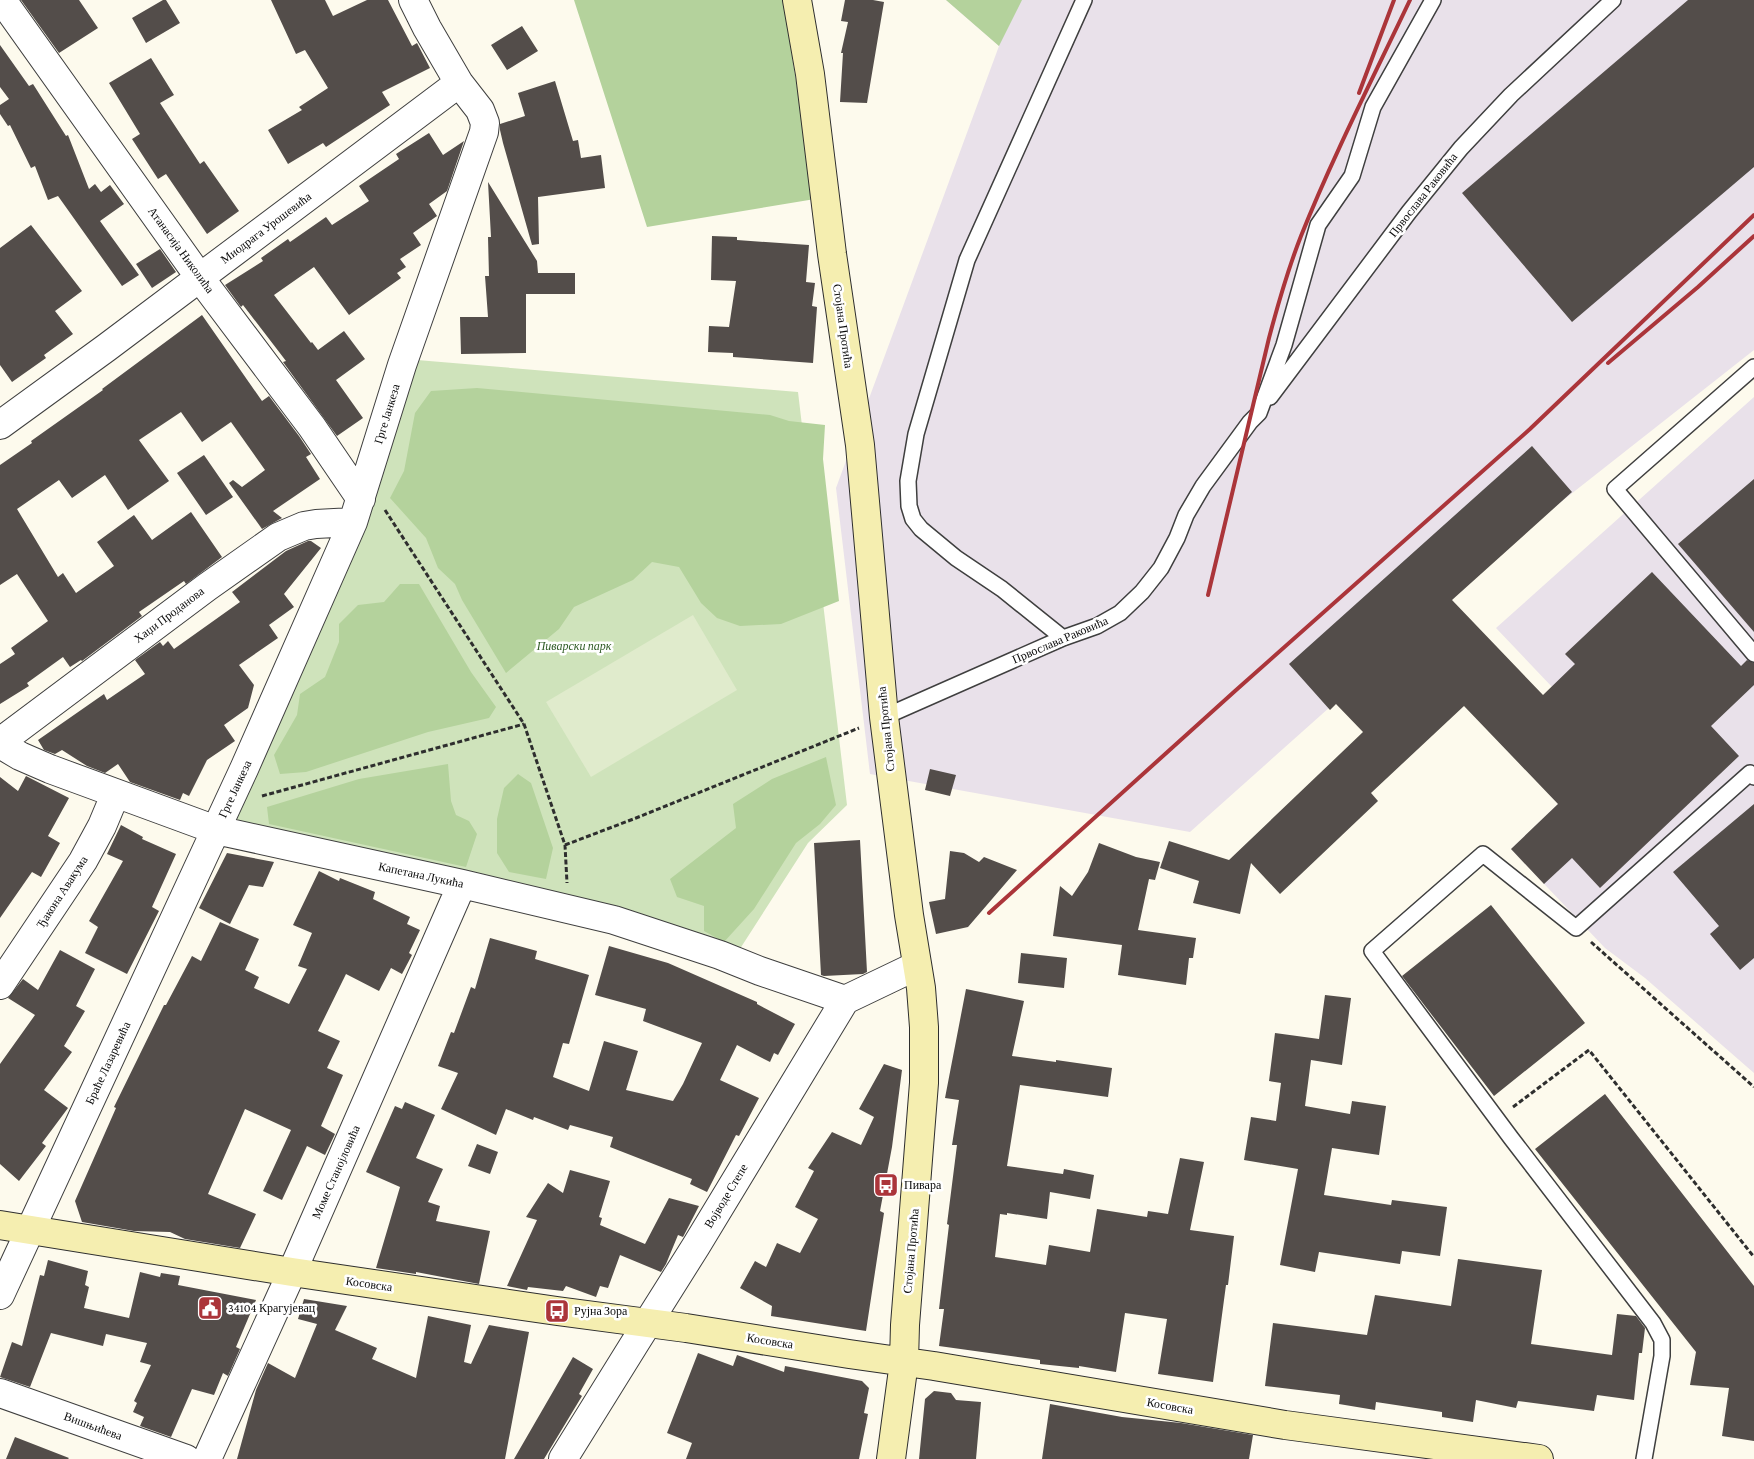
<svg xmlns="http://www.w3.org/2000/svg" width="1754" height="1459" viewBox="0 0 1754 1459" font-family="'Crimson Pro',serif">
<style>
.industrial{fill:#e9e1ea}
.green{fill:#cfe3bb}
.forest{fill:#b4d29c}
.pitch{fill:#e0ebcc}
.building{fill:#534d4a}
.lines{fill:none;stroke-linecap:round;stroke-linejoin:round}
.lane-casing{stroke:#3f3f3f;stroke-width:18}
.street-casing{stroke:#3f3f3f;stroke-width:30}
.secondary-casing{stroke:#2e2e2e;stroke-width:30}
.path{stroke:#2e2e2e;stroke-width:3;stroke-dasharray:5 2.5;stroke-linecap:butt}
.lane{stroke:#fff;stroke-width:15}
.street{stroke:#fff;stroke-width:28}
.secondary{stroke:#f5eeb0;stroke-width:28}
.rail{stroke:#ab353a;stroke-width:4}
.labels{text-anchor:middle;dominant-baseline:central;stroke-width:5;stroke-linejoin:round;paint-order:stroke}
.street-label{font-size:12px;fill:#0c0c0c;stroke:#fff}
.park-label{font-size:12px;font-style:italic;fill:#2f5b25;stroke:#fff}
.poi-label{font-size:12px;fill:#0c0c0c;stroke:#fff;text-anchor:start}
</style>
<rect width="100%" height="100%" fill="#fdfaed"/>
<!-- industrial -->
<path class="industrial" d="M 946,0 L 1754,0 L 1754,350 L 1552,509 L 1190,832 L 870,774 L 836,488 L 999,46 Z
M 1754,397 L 1754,1073 L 1645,978 L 1605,948 L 1511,849 L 1613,751 L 1496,628 Z"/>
<!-- green -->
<path class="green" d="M 405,359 L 798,392 L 847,805 L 808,843 L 736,955 L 220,824 Z"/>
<!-- forest -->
<path class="forest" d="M 574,0 L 783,0 L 815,199 L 647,227 Z
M 946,0 L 1022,0 L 999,46 Z
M 477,388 L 770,415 L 789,421 L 825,425 L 823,459 L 839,601 L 781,624 L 740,626 L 717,618 L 701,603 L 679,567 L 652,562 L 633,580 L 574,607 L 559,629 L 506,673 L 462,600 L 455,584 L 438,568 L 426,538 L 390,498 L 404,471 L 415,413 L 431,391 Z
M 400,584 L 419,584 L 471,672 L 496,707 L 489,718 L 428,732 L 306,772 L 280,774 L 274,755 L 297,715 L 300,694 L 325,677 L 339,642 L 339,624 L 358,605 L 384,602 Z
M 826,757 L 836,805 L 820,824 L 796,843 L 754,909 L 724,942 L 704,931 L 704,906 L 677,897 L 670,879 L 736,828 L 733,804 L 772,779 Z
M 448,764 L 451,801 L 456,815 L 469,821 L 477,834 L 466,867 L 269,824 L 267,807 L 359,779 Z
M 518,774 L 531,783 L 553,848 L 546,879 L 509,872 L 497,853 L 497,819 L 504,788 Z"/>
<!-- pitch -->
<path class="pitch" d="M 693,615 L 737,690 L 591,777 L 546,702 Z"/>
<!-- building -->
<path class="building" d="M 21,0 L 79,0 L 98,28 L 59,53 Z
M 163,0 L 166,0 L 180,23 L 146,43 L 132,18 Z
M 271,0 L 325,0 L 333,16 L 367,0 L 388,0 L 412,46 L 417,43 L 430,68 L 382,92 L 390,105 L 326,147 L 323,143 L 288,164 L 268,130 L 302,110 L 299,107 L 328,88 L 305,50 L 296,54 Z
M 845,0 L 873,0 L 884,2 L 867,103 L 840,102 L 843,53 L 841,53 L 848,22 L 841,21 Z
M 1688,0 L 1754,0 L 1754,167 L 1572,322 L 1462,193 Z
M 522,26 L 538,51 L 507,70 L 491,45 Z
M 0,45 L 29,86 L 33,84 L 66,136 L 68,135 L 89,189 L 95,184 L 101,192 L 110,185 L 124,204 L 100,221 L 139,275 L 122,286 L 58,196 L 48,200 L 35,166 L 31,168 L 10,125 L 8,126 L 0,114 L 0,105 L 9,99 L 0,87 Z
M 151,58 L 174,95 L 160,103 L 200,164 L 204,161 L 239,211 L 207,234 L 166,174 L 158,179 L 132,139 L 140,134 L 109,83 Z
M 555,81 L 573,141 L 578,140 L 581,158 L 601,155 L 605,188 L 538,197 L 539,244 L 532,245 L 503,143 L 500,130 L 500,124 L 525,116 L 518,93 Z
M 429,133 L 443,155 L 464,141 L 447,191 L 429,204 L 437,216 L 413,233 L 421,245 L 400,259 L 406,267 L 397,273 L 401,278 L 349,315 L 314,267 L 274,295 L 311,343 L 312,342 L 318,350 L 344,331 L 365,359 L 336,380 L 363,418 L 337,436 L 283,362 L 286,361 L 243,305 L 241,307 L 225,285 L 263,261 L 261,258 L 288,239 L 290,242 L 326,217 L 332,225 L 369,201 L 359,186 L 399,159 L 396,154 Z
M 488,182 L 537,261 L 538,273 L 575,273 L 575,294 L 526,294 L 526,353 L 461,354 L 460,317 L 488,317 L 485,276 L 489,276 L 488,237 L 491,237 Z
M 31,225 L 82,291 L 55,311 L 73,334 L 44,355 L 46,358 L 12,382 L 0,365 L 0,248 Z
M 712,236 L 737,237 L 737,240 L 809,245 L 806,282 L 815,283 L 812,306 L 817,307 L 813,363 L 733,357 L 733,353 L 708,352 L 709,326 L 729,327 L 736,281 L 711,280 Z
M 160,249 L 176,272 L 152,288 L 136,264 Z
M 202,315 L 262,401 L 269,396 L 299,436 L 311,454 L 306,457 L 320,479 L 273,511 L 282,518 L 262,529 L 229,483 L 233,480 L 242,487 L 265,470 L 231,422 L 202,442 L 181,412 L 139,440 L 169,481 L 128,510 L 105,475 L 72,498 L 59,480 L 17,509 L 58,577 L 63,573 L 76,593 L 114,566 L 97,542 L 134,515 L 152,540 L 191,512 L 222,557 L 186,584 L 184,581 L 139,612 L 142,616 L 82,661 L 81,660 L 70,667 L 63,657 L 27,683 L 29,686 L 0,704 L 0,664 L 15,654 L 11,648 L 48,621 L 17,574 L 0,585 L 0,465 L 32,443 L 31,441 L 103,390 L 102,389 Z
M 1532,446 L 1572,492 L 1452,600 L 1543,695 L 1575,664 L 1565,654 L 1652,572 L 1741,666 L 1747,660 L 1754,663 L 1754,685 L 1711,726 L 1739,756 L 1600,888 L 1572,858 L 1544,884 L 1511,849 L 1558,804 L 1464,706 L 1371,793 L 1378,801 L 1280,894 L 1251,863 L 1240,914 L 1193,903 L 1199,881 L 1160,868 L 1169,841 L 1229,860 L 1363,732 L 1336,704 L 1330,710 L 1289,664 Z
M 204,455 L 233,497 L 206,515 L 177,473 Z
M 1754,479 L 1754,632 L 1678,544 Z
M 308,541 L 311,541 L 321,548 L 284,594 L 294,607 L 269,625 L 278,638 L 239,665 L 254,685 L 248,708 L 224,725 L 235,741 L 207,760 L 189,796 L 183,793 L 180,800 L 130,782 L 118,764 L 105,773 L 87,766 L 62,750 L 55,754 L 44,750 L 38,740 L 104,694 L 107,700 L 145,674 L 135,660 L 160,642 L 163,646 L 168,641 L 174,649 L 240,602 L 232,592 L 286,551 Z
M 930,769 L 956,775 L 950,796 L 925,790 Z
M 26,776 L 69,798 L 48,836 L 60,843 L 41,877 L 32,872 L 0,918 L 0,777 L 18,791 Z
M 1754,804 L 1754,958 L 1740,970 L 1710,934 L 1719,926 L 1673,872 Z
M 121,825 L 143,837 L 142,839 L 176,854 L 152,907 L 159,911 L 127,974 L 85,953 L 98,927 L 89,921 L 123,861 L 107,854 Z
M 860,840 L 867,972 L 863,974 L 824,976 L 821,975 L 814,843 Z
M 1099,843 L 1136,857 L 1160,862 L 1155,880 L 1149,879 L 1138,930 L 1196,938 L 1193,958 L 1189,958 L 1186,985 L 1118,975 L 1122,945 L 1053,936 L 1060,886 L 1072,896 L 1088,872 Z
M 950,851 L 964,853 L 979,862 L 984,857 L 1017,870 L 968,927 L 936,934 L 929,902 L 945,899 Z
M 227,853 L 274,862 L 263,887 L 249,885 L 230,924 L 199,908 Z
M 319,871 L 339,881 L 340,878 L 375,892 L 373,899 L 410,917 L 407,924 L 420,930 L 409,953 L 412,955 L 402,974 L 391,968 L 379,991 L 346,974 L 318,1031 L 340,1041 L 327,1068 L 343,1075 L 321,1126 L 335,1134 L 325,1155 L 307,1146 L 282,1200 L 263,1191 L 291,1130 L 245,1109 L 208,1194 L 256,1214 L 240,1248 L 185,1239 L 170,1232 L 134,1231 L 82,1222 L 75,1201 L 116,1108 L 114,1107 L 164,1005 L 166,1005 L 192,956 L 201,961 L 220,922 L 259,939 L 245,970 L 259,977 L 254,988 L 289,1004 L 307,969 L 298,966 L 312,933 L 293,925 Z
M 1491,905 L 1585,1023 L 1494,1096 L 1402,976 Z
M 490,938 L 537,951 L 535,959 L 589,975 L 569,1044 L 563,1043 L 553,1077 L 589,1091 L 604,1041 L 638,1051 L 626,1090 L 673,1101 L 683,1084 L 702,1043 L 643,1021 L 646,1009 L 595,995 L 609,946 L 668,963 L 757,1002 L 757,1004 L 795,1024 L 778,1055 L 774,1053 L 770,1062 L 737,1045 L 720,1080 L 759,1098 L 739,1136 L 736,1135 L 707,1192 L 690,1184 L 692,1179 L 610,1147 L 613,1137 L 570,1125 L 568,1130 L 534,1117 L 533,1120 L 506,1109 L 496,1135 L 441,1109 L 458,1073 L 438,1066 L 451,1032 L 454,1033 L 471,987 L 475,989 Z
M 60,950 L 95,969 L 76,1006 L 85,1011 L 64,1046 L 72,1052 L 44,1090 L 68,1108 L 42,1143 L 46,1146 L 19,1181 L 0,1164 L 0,1064 L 35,1015 L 8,998 L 23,979 L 38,990 Z
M 1021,953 L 1067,958 L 1064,988 L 1018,983 Z
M 966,989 L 1024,1001 L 1012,1056 L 1056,1062 L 1056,1060 L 1112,1068 L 1108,1097 L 1020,1085 L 1007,1166 L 1063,1174 L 1064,1169 L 1094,1175 L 1090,1199 L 1050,1192 L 1047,1219 L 1007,1213 L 1007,1215 L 1000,1214 L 995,1257 L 1046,1265 L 1049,1245 L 1090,1252 L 1097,1209 L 1147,1217 L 1148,1211 L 1168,1214 L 1180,1158 L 1204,1162 L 1190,1230 L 1234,1236 L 1228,1285 L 1226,1285 L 1213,1382 L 1158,1374 L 1167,1319 L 1125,1313 L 1116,1372 L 1079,1366 L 1079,1368 L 1040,1364 L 1040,1360 L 939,1346 L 944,1309 L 939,1309 L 949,1225 L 947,1224 L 957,1145 L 952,1145 L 959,1100 L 945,1098 Z
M 1325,995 L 1351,998 L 1342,1065 L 1311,1060 L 1305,1106 L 1350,1114 L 1352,1101 L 1386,1106 L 1379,1155 L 1332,1148 L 1324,1195 L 1391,1205 L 1392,1200 L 1447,1207 L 1440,1256 L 1402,1251 L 1400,1264 L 1319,1252 L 1315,1272 L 1280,1265 L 1298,1169 L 1244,1160 L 1251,1117 L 1276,1121 L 1281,1083 L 1269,1081 L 1275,1033 L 1319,1039 Z
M 884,1064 L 902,1070 L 892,1147 L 880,1211 L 884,1213 L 866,1331 L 771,1316 L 772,1306 L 740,1288 L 755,1261 L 766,1267 L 777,1243 L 800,1253 L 818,1219 L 795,1207 L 814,1171 L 808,1168 L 832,1132 L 861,1145 L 874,1117 L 859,1109 Z
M 1605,1094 L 1754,1286 L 1754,1441 L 1722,1436 L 1729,1388 L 1690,1385 L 1696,1352 L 1535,1149 Z
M 405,1102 L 435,1115 L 416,1158 L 443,1169 L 428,1202 L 440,1206 L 436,1221 L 490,1231 L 479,1284 L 416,1272 L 416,1274 L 376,1268 L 400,1187 L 366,1172 L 395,1106 L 402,1109 Z
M 477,1144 L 498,1152 L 490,1174 L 468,1166 Z
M 570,1170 L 610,1181 L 599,1217 L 602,1218 L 600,1225 L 645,1244 L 669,1198 L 699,1206 L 683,1237 L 678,1235 L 666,1264 L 661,1272 L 620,1255 L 608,1288 L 600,1286 L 596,1297 L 566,1286 L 563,1291 L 528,1287 L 527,1290 L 507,1286 L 537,1220 L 526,1217 L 548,1183 L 563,1193 Z
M 1458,1259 L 1542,1270 L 1531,1344 L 1612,1355 L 1617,1314 L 1636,1316 L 1645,1328 L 1642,1353 L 1639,1353 L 1634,1400 L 1597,1395 L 1594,1411 L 1518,1401 L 1516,1408 L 1476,1400 L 1473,1422 L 1442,1417 L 1442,1412 L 1376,1402 L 1375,1410 L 1339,1404 L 1340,1395 L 1265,1386 L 1273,1323 L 1367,1335 L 1375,1295 L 1451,1306 Z
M 48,1260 L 88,1271 L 85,1285 L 89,1287 L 84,1308 L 129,1318 L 140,1272 L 160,1277 L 161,1273 L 180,1276 L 178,1285 L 256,1300 L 236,1347 L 240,1349 L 228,1376 L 223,1373 L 214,1395 L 192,1389 L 171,1437 L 140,1426 L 144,1417 L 133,1412 L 137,1403 L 134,1401 L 151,1365 L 140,1362 L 147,1343 L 106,1334 L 103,1346 L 51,1333 L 30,1387 L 0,1377 L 12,1342 L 22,1346 L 40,1275 L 44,1276 Z
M 304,1299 L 347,1306 L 335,1330 L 377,1348 L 372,1359 L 416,1378 L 428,1316 L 471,1325 L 464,1362 L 471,1364 L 489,1325 L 529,1332 L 505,1459 L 237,1459 L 256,1390 L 268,1363 L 295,1378 L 317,1324 L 298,1319 Z
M 698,1353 L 733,1366 L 737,1355 L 784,1372 L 785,1366 L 862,1381 L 869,1388 L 864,1413 L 868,1414 L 859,1459 L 686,1459 L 692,1443 L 667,1433 Z
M 573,1357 L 593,1369 L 579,1394 L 582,1396 L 544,1459 L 514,1459 Z
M 934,1391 L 951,1393 L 956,1400 L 981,1402 L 976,1459 L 919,1459 L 925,1399 Z
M 1050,1404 L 1122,1417 L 1181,1423 L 1253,1435 L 1249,1459 L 1042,1459 Z
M 15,1437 L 69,1458 L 68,1459 L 6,1459 Z"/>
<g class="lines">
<defs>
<path id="lane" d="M 1754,367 L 1615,489 L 1754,654
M 1270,397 L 1409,212 L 1461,148 L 1511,95 L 1613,0
M 1063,638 L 1002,589 L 956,558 L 921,529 L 913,519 L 909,506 L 908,481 L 916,434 L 967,260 L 1084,0
M 884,717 L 1063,638 L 1097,626 L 1120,613 L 1142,592 L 1161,568 L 1177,538 L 1186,515 L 1203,486 L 1250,422 L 1259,413 L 1284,345 L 1318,225 L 1352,176 L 1373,107 L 1433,0
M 1644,1459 L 1662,1356 L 1662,1340 L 1653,1323 L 1511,1138 L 1372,951 L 1483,854 L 1576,928 L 1750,773 L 1754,777"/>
<path id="street" d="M 2,0 L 200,278 L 312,427 L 361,499
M 0,425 L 106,348 L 459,83
M 0,742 L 207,587 L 278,537 L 304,526 L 316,524 L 353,522
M 0,744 L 20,756 L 50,769 L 216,830 L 462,884 L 614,920 L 720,955 L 760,971 L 845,1000
M 0,985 L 83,861 L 102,826 L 115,795
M 0,1295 L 244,769 L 353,522 L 402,365 L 484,132 L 485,123 L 480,110 L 459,83 L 427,28 L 413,0
M 0,1393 L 186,1459
M 207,1459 L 292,1272 L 462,884
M 563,1459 L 635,1343 L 696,1246 L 845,1000 L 916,966"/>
<path id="secondary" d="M 797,0 L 810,74 L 832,254 L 860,445 L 884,717 L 909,915 L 921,988 L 924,1027 L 924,1083 L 905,1325 L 904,1362 L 891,1459
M 0,1225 L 292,1272 L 557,1311 L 686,1328 L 849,1354 L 934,1366 L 1285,1425 L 1539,1459"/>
</defs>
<!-- lane casing -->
<use href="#lane" class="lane-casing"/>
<!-- street casing -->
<use href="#street" class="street-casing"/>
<!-- secondary casing -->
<use href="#secondary" class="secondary-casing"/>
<!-- path -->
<path class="path" d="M 385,510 L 524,724 L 565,845 L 567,883
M 262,796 L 524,724
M 565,845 L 636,818 L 859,728
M 1591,942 L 1754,1087
M 1513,1107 L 1589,1050 L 1754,1257"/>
<!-- lane -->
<use href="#lane" class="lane"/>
<!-- street -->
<use href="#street" class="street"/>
<!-- secondary -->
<use href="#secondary" class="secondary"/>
<!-- rail -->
<path class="rail" d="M 1359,93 L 1394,0
M 1608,363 L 1698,287 L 1754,236
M 1208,595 L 1269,338 C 1278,304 1288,269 1301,236 C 1333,156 1373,78 1410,0
M 989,913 L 1235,691 L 1530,429 L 1754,215"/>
</g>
<!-- icons -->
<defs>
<symbol id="bus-square" viewBox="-11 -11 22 22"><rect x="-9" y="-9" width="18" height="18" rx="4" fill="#ab353a" stroke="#fff"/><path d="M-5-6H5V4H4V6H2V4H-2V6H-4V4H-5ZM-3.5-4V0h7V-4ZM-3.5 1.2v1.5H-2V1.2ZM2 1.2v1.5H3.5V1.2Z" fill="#fff"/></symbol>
<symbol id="civic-square" viewBox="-11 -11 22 22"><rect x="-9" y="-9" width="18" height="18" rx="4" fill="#ab353a" stroke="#fff"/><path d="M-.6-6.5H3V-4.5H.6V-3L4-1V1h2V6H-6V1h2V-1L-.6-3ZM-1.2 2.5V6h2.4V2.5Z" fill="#fff"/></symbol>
</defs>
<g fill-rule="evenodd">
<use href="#bus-square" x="872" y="1171" width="28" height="28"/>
<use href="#civic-square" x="196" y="1294" width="28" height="28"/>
<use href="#bus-square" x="543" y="1297" width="28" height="28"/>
</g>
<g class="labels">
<!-- street labels -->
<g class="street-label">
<text transform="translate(1423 195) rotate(-52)">Првослава Раковића</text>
<text transform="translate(266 228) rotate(-37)">Миодрага Урошевића</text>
<text transform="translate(181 250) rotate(54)">Атанасија Николића</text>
<text transform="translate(843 326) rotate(82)">Стојана Протића</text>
<text transform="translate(387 414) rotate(-73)">Грге Јанкеза</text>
<text transform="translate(169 615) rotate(-37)">Хаџи Проданова</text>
<text transform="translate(1060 640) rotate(-23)">Првослава Раковића</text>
<text transform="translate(886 729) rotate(-96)">Стојана Протића</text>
<text transform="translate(235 789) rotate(-65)">Грге Јанкеза</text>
<text transform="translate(421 875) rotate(12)">Капетана Лукића</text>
<text transform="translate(62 892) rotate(-57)">Ђакона Авакума</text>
<text transform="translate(108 1063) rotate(-65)">Браће Лазаревића</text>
<text transform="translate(336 1172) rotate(-66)">Моме Станојловића</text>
<text transform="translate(726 1196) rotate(-59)">Војводе Степе</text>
<text transform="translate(911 1251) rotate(-85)">Стојана Протића</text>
<text transform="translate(369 1284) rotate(8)">Косовска</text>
<text transform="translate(770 1341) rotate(9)">Косовска</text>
<text transform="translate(1170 1406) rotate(10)">Косовска</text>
<text transform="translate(93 1426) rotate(20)">Вишњићева</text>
</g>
<!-- park labels -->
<g class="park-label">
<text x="574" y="646">Пиварски парк</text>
</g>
<!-- poi labels -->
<g class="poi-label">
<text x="904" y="1185">Пивара</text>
<text x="228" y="1308">34104 Крагујевац</text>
<text x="574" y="1311">Рујна Зора</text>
</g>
</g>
</svg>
